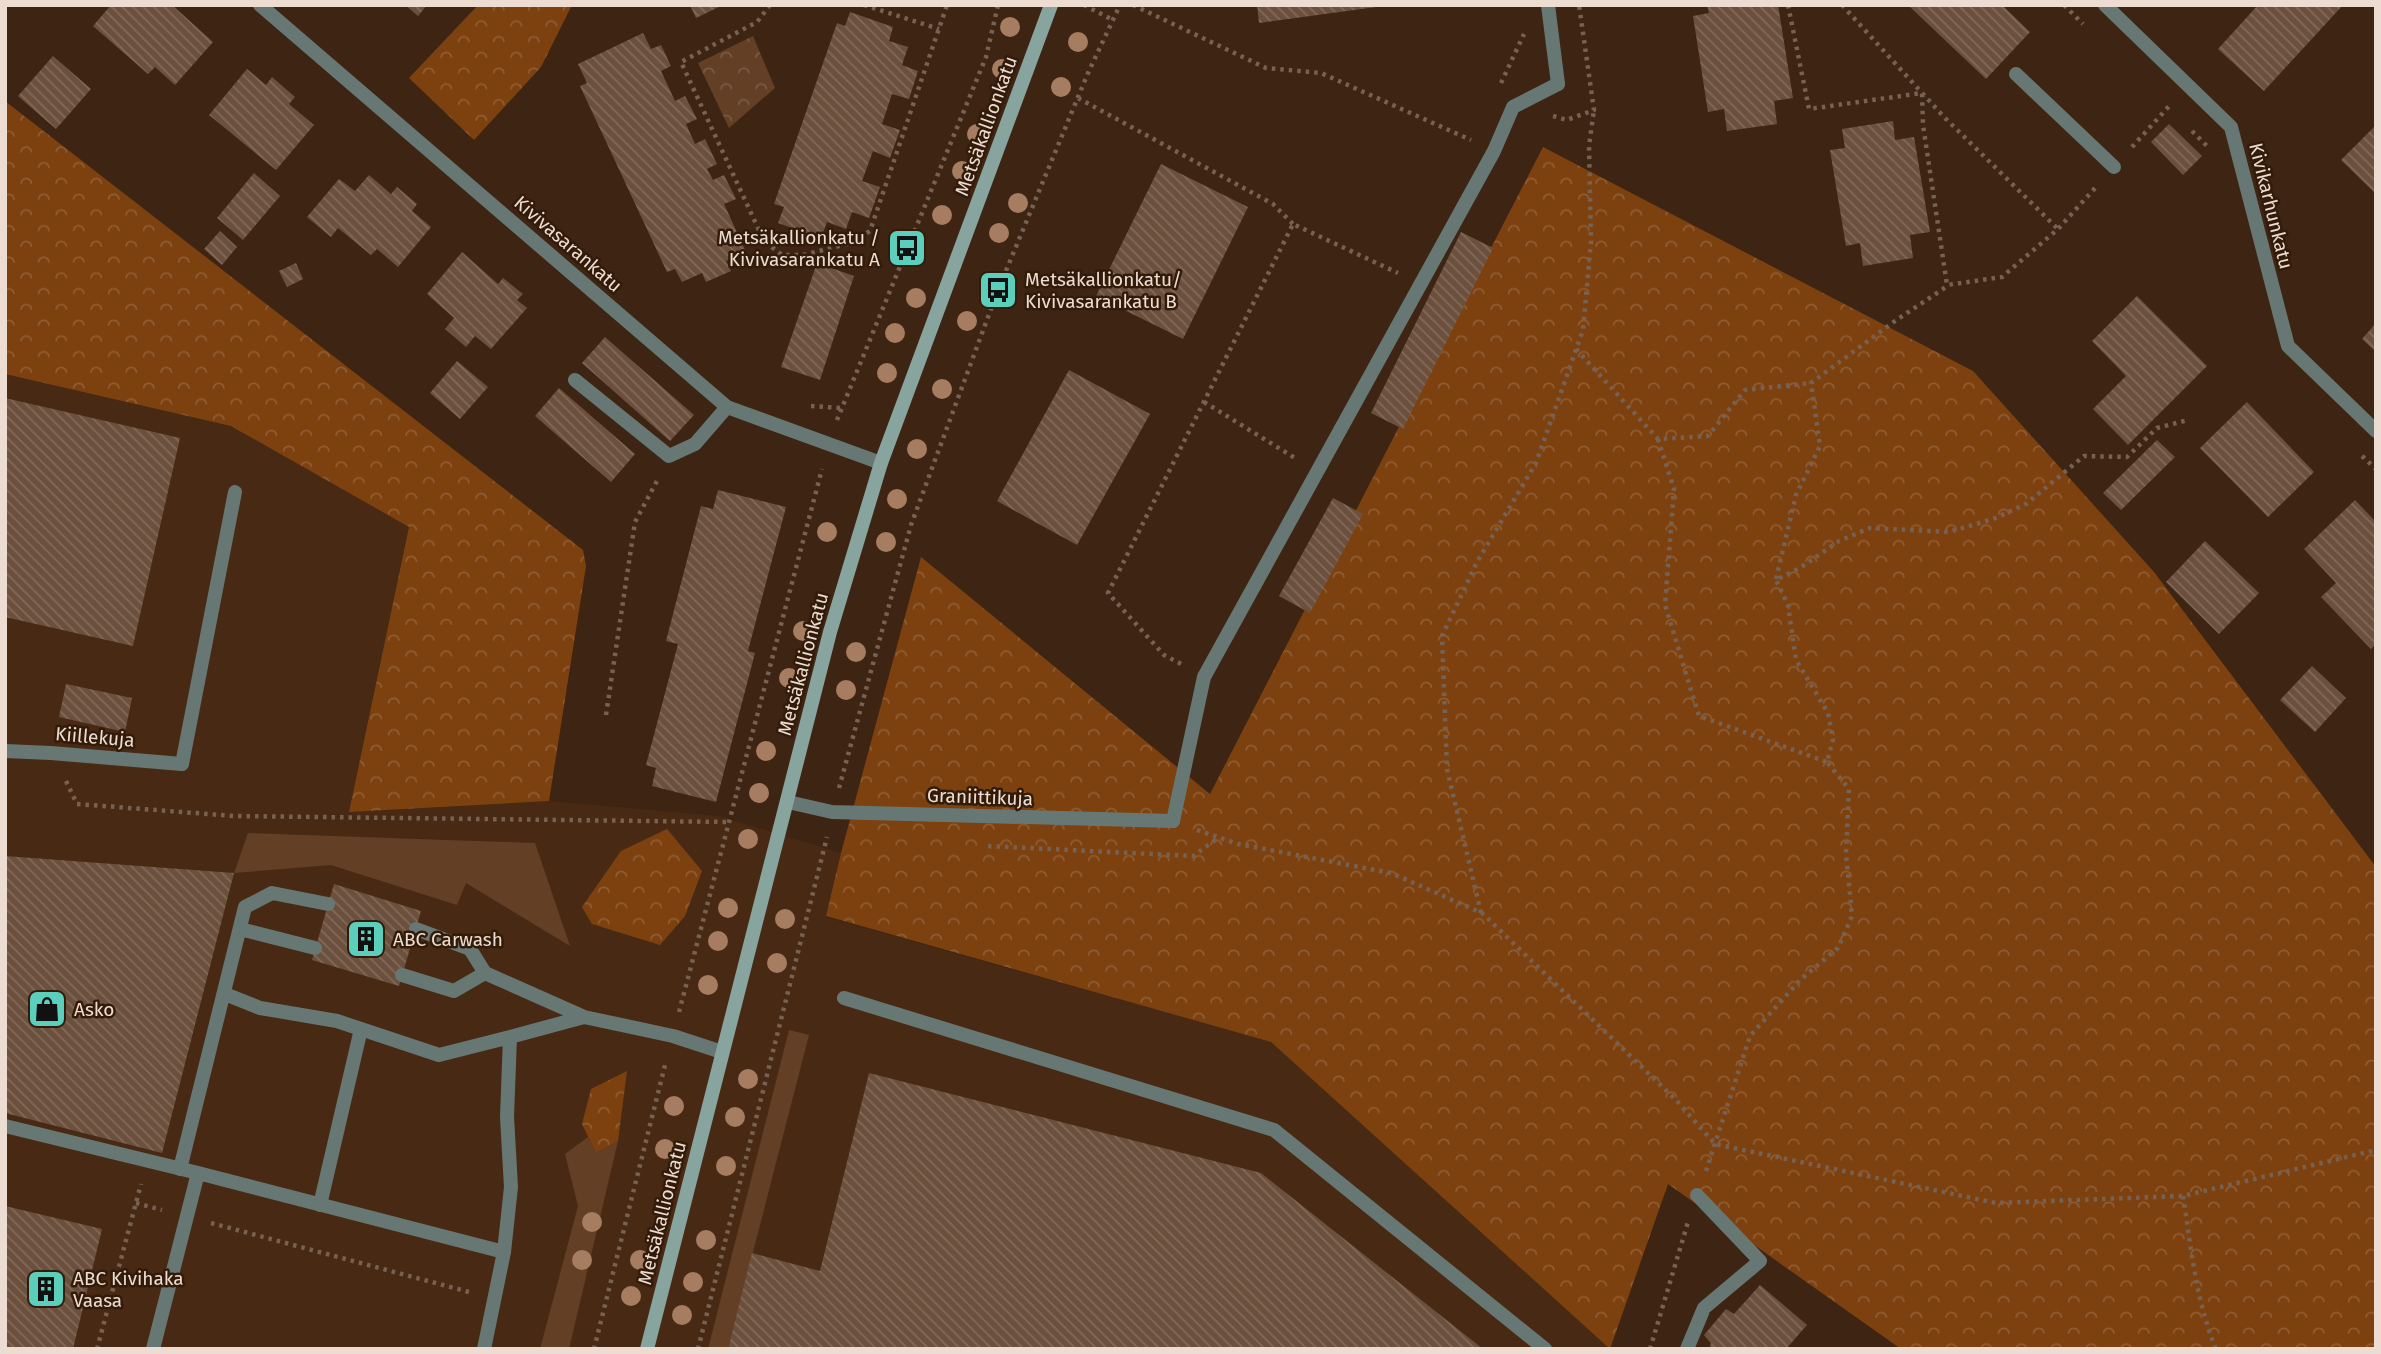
<svg xmlns="http://www.w3.org/2000/svg" width="2381" height="1354" viewBox="0 0 2381 1354" font-family="'Fira Sans',sans-serif">
<style>
.built{fill:#482a14}
.green{fill:#633f26}
.forest{fill:url(#forest-crowns)}
.park{fill:url(#park-crowns)}
.building{fill:url(#building-back-hatch)}
.lines{fill:none;stroke-linecap:round;stroke-linejoin:round}
.path{stroke:#776152;stroke-width:4.5;stroke-dasharray:3.5 5;stroke-linecap:butt}
.lane{stroke:#677874;stroke-width:14}
.street{stroke:#677874;stroke-width:14}
.secondary{stroke:#88a49e;stroke-width:14}
.tree{fill:#a67d61}
.labels{text-anchor:middle;dominant-baseline:central;stroke-width:5;stroke-linejoin:round;paint-order:stroke}
.street-label{font-size:19px;fill:#eddcd1;stroke:#321b09}
.poi-label{font-size:19px;fill:#eddcd1;stroke:#321b09;text-anchor:start}
</style>
<defs>
<pattern id="forest-crowns" width="20" height="18" patternUnits="userSpaceOnUse" patternTransform="scale(1.75)"><rect width="20" height="18" fill="#7d4110"/><path d="M2 6a3 3 0 1 1 6 0M12 15a3 3 0 1 1 6 0" fill="none" stroke="#905c32"/></pattern>
<pattern id="park-crowns" width="20" height="18" patternUnits="userSpaceOnUse" patternTransform="scale(1.75)"><rect width="20" height="18" fill="#633f26"/><path d="M2 6a3 3 0 1 1 6 0M12 15a3 3 0 1 1 6 0" fill="none" stroke="#7a5a44"/></pattern>
<pattern id="building-back-hatch" width="6" height="6" patternUnits="userSpaceOnUse" patternTransform="scale(1.75)"><rect width="6" height="6" fill="#6c503e"/><path d="M-1 5l2 2M0 0l6 6M5-1l2 2" fill="none" stroke="#816959"/></pattern>
</defs>
<rect width="100%" height="100%" fill="#3d2413"/>
<!-- built -->
<path class="built" d="M 5,374 L 231,426 L 409,527 L 349,812 L 549,801 L 719,816 L 841,853 L 826,917 L 1271,1042 L 1610,1349 L 5,1349 Z"/>
<!-- green -->
<path class="green" d="M 248,833 L 535,843 L 570,946 L 466,883 L 457,905 L 331,865 L 234,873 Z
M 789,1030 L 809,1035 L 728,1349 L 708,1349 Z
M 588,1137 L 596,1153 L 618,1141 L 569,1349 L 540,1349 L 578,1206 L 565,1154 Z"/>
<!-- forest -->
<path class="forest" d="M 478,5 L 572,5 L 541,67 L 474,140 L 409,78 Z
M 5,101 L 583,550 L 586,566 L 549,801 L 349,812 L 409,527 L 231,426 L 5,374 Z
M 1543,147 L 1973,371 L 2154,572 L 2376,867 L 2376,1349 L 1901,1349 L 1668,1184 L 1610,1349 L 1271,1042 L 826,916 L 841,853 L 921,557 L 1210,794 Z
M 667,829 L 702,871 L 685,916 L 660,945 L 592,924 L 582,907 L 621,851 Z
M 627,1071 L 618,1141 L 596,1153 L 582,1124 L 591,1089 Z"/>
<!-- park -->
<path class="park" d="M 753,36 L 775,88 L 729,128 L 698,63 Z"/>
<!-- building -->
<path class="building" d="M 111,5 L 172,5 L 213,42 L 175,85 L 155,67 L 148,74 L 93,26 Z
M 405,5 L 427,5 L 418,16 Z
M 690,5 L 723,5 L 696,18 Z
M 1257,5 L 1376,5 L 1376,7 L 1259,23 Z
M 1707,5 L 1778,5 L 1793,98 L 1774,101 L 1777,124 L 1727,131 L 1724,109 L 1708,112 L 1693,16 L 1709,13 Z
M 1908,5 L 2002,5 L 2030,32 L 1986,79 Z
M 2258,5 L 2343,5 L 2264,91 L 2218,49 Z
M 850,12 L 893,27 L 889,41 L 908,47 L 902,65 L 918,71 L 909,99 L 892,94 L 882,124 L 900,130 L 890,158 L 873,151 L 862,181 L 880,187 L 869,218 L 852,212 L 846,229 L 827,222 L 821,238 L 778,223 L 784,207 L 774,204 L 837,23 L 845,26 Z
M 643,33 L 651,49 L 661,45 L 671,66 L 661,71 L 675,101 L 685,96 L 697,119 L 686,124 L 695,144 L 705,139 L 717,164 L 707,169 L 713,180 L 724,175 L 736,199 L 724,204 L 746,252 L 726,261 L 731,271 L 706,282 L 702,273 L 682,282 L 675,269 L 667,272 L 580,86 L 587,83 L 578,64 Z
M 53,56 L 91,89 L 56,129 L 18,96 Z
M 247,69 L 266,85 L 272,77 L 295,97 L 289,104 L 314,125 L 276,170 L 209,115 Z
M 1893,121 L 1895,140 L 1914,137 L 1930,232 L 1910,235 L 1913,258 L 1863,266 L 1860,243 L 1846,246 L 1830,150 L 1845,148 L 1842,129 Z
M 2169,124 L 2202,156 L 2183,175 L 2151,142 Z
M 2376,125 L 2376,194 L 2341,160 Z
M 1161,164 L 1248,207 L 1183,339 L 1096,296 Z
M 254,173 L 280,196 L 243,240 L 217,218 Z
M 369,175 L 391,194 L 397,187 L 417,204 L 412,211 L 431,227 L 398,267 L 377,249 L 371,255 L 338,228 L 331,237 L 307,217 L 339,179 L 355,191 Z
M 220,231 L 237,247 L 222,265 L 204,249 Z
M 1461,232 L 1493,248 L 1403,429 L 1371,413 Z
M 462,252 L 498,284 L 503,278 L 523,294 L 517,300 L 527,308 L 491,349 L 475,336 L 466,347 L 445,329 L 454,318 L 427,294 Z
M 296,263 L 303,279 L 287,287 L 279,271 Z
M 817,263 L 854,276 L 820,380 L 781,367 Z
M 2137,296 L 2207,366 L 2128,445 L 2093,409 L 2126,376 L 2092,341 Z
M 2376,323 L 2376,352 L 2362,339 Z
M 605,337 L 694,415 L 670,441 L 582,363 Z
M 457,361 L 488,387 L 460,419 L 430,393 Z
M 1069,370 L 1150,414 L 1077,545 L 997,501 Z
M 559,388 L 635,454 L 611,482 L 535,416 Z
M 5,398 L 180,438 L 133,646 L 5,617 Z
M 2247,402 L 2314,472 L 2268,517 L 2200,448 Z
M 2157,440 L 2175,457 L 2121,510 L 2103,493 Z
M 718,490 L 786,507 L 748,651 L 755,653 L 716,802 L 652,786 L 656,768 L 646,765 L 678,644 L 666,641 L 701,506 L 713,509 Z
M 1333,498 L 1363,514 L 1310,613 L 1279,596 Z
M 2355,500 L 2376,522 L 2376,644 L 2371,649 L 2321,597 L 2336,583 L 2304,549 Z
M 2205,541 L 2259,593 L 2219,634 L 2166,582 Z
M 2312,666 L 2346,698 L 2315,732 L 2280,700 Z
M 66,684 L 132,698 L 125,732 L 59,717 Z
M 5,856 L 234,873 L 162,1153 L 5,1113 Z
M 334,884 L 421,911 L 399,986 L 312,960 Z
M 869,1073 L 1261,1173 L 1483,1349 L 728,1349 L 752,1253 L 820,1271 Z
M 5,1206 L 102,1229 L 73,1349 L 5,1349 Z
M 1760,1285 L 1807,1325 L 1786,1349 L 1709,1349 L 1711,1343 L 1704,1335 L 1726,1309 L 1734,1314 Z"/>
<g class="lines">
<!-- path -->
<path class="path" d="M 770,5 L 757,22 L 681,62 L 764,241 L 782,255 L 803,255 L 851,243 L 870,231 L 947,5
M 864,5 L 939,29
M 1084,5 L 1113,20
M 1133,5 L 1266,68 L 1321,73 L 1471,140
M 1788,5 L 1809,109 L 1922,93 L 1923,125 L 1947,285 L 2002,277 L 2058,229 L 2096,187
M 1842,5 L 1944,117 L 2058,229
M 2064,5 L 2083,24
M 1501,83 L 1524,34
M 1078,98 L 1273,204 L 1293,224
M 1553,116 L 1567,120 L 1594,110 L 1579,5
M 2192,131 L 2208,147
M 2132,147 L 2171,104
M 1576,349 L 1658,439 L 1708,436 L 1745,390 L 1811,383
M 1204,402 L 1295,458
M 811,406 L 841,408
M 837,420 L 986,57 L 998,5
M 1658,439 L 1674,489 L 1665,605 L 1699,716 L 1827,762
M 2362,456 L 2376,469
M 1776,579 L 1796,495 L 1820,446 L 1811,383 L 1895,321 L 1946,287
M 1181,664 L 1164,655 L 1108,593 L 1293,224 L 1398,273
M 606,715 L 635,522 L 658,479
M 66,781 L 77,804 L 234,816 L 729,822
M 839,788 L 911,525 L 998,290 L 1088,73 L 1120,5
M 1197,830 L 1238,844 L 1391,873 L 1482,913 L 1675,1099 L 1715,1144 L 1996,1203 L 2183,1196 L 2376,1150
M 988,846 L 1193,856 L 1218,838
M 1481,913 L 1447,769 L 1442,636 L 1477,562 L 1536,463 L 1583,330 L 1591,241 L 1589,146 L 1594,110
M 679,1012 L 822,469
M 1706,1171 L 1750,1036 L 1800,980 L 1838,948 L 1852,916 L 1846,853 L 1849,789 L 1827,762 L 1833,740 L 1828,713 L 1796,660 L 1788,605 L 1776,580 L 1800,568 L 1839,541 L 1870,528 L 1949,532 L 1993,519 L 2026,504 L 2084,456 L 2127,457 L 2157,428 L 2188,420
M 2183,1196 C 2191,1247 2196,1301 2216,1349
M 136,1203 L 162,1210
M 211,1223 L 469,1292
M 97,1349 L 141,1184
M 594,1349 L 666,1061
M 698,1349 L 827,837
M 1650,1349 L 1688,1222"/>
<!-- lane -->
<path class="lane" d="M 2016,74 L 2114,167
M 575,380 L 669,456 L 695,444 L 727,407
M 182,764 L 235,492
M 1173,821 L 1204,677 L 1494,151 L 1513,107 L 1558,84
M 240,929 L 315,948
M 416,929 L 470,949 L 485,973
M 402,975 L 454,991 L 485,973 L 584,1017
M 225,994 L 260,1008 L 337,1021 L 439,1055 L 510,1037
M 844,998 L 1274,1130 L 1545,1349
M 5,1126 L 198,1173 L 153,1349
M 180,1169 L 245,907 L 272,893 L 328,904
M 198,1173 L 504,1252 L 511,1187 L 507,1117 L 510,1037 L 584,1017 L 673,1036 L 722,1052
M 320,1205 L 361,1029
M 484,1349 L 504,1252
M 1687,1349 L 1704,1308 L 1760,1261 L 1697,1195"/>
<!-- street -->
<path class="street" d="M 260,5 L 727,407 L 881,463
M 1548,5 L 1558,84
M 2105,5 L 2231,127 L 2288,346 L 2376,431
M 5,751 L 51,753 L 182,764
M 788,802 L 832,812 L 1173,821"/>
<!-- secondary -->
<path class="secondary" d="M 647,1349 L 830,632 L 881,463 L 1051,5"/>
</g>
<!-- trees -->
<g class="tree">
<circle cx="1010" cy="27" r="10"/>
<circle cx="1078" cy="42" r="10"/>
<circle cx="1002" cy="69" r="10"/>
<circle cx="1061" cy="87" r="10"/>
<circle cx="977" cy="134" r="10"/>
<circle cx="962" cy="171" r="10"/>
<circle cx="1018" cy="203" r="10"/>
<circle cx="942" cy="215" r="10"/>
<circle cx="999" cy="233" r="10"/>
<circle cx="916" cy="298" r="10"/>
<circle cx="967" cy="321" r="10"/>
<circle cx="895" cy="333" r="10"/>
<circle cx="887" cy="373" r="10"/>
<circle cx="942" cy="389" r="10"/>
<circle cx="917" cy="449" r="10"/>
<circle cx="897" cy="499" r="10"/>
<circle cx="827" cy="532" r="10"/>
<circle cx="886" cy="542" r="10"/>
<circle cx="803" cy="631" r="10"/>
<circle cx="856" cy="652" r="10"/>
<circle cx="789" cy="678" r="10"/>
<circle cx="846" cy="690" r="10"/>
<circle cx="766" cy="751" r="10"/>
<circle cx="759" cy="793" r="10"/>
<circle cx="748" cy="839" r="10"/>
<circle cx="728" cy="908" r="10"/>
<circle cx="785" cy="919" r="10"/>
<circle cx="718" cy="941" r="10"/>
<circle cx="777" cy="963" r="10"/>
<circle cx="708" cy="985" r="10"/>
<circle cx="748" cy="1079" r="10"/>
<circle cx="674" cy="1106" r="10"/>
<circle cx="735" cy="1117" r="10"/>
<circle cx="665" cy="1149" r="10"/>
<circle cx="726" cy="1166" r="10"/>
<circle cx="592" cy="1222" r="10"/>
<circle cx="706" cy="1240" r="10"/>
<circle cx="582" cy="1260" r="10"/>
<circle cx="640" cy="1260" r="10"/>
<circle cx="693" cy="1282" r="10"/>
<circle cx="631" cy="1296" r="10"/>
<circle cx="682" cy="1315" r="10"/>
</g>
<!-- icons -->
<defs>
<symbol id="bus-square" viewBox="-11 -11 22 22"><rect x="-9" y="-9" width="18" height="18" rx="4" fill="#5bcebc" stroke="#321b09"/><path d="M-5-6H5V4H4V6H2V4H-2V6H-4V4H-5ZM-3.5-4V0h7V-4ZM-3.5 1.2v1.5H-2V1.2ZM2 1.2v1.5H3.5V1.2Z" fill="#111"/></symbol>
<symbol id="building-square" viewBox="-11 -11 22 22"><rect x="-9" y="-9" width="18" height="18" rx="4" fill="#5bcebc" stroke="#321b09"/><path d="M-4-6H4V6H1V3H-1V6H-4ZM-2.5-4.3h1.7v1.8h-1.7ZM.8-4.3h1.7v1.8H.8ZM-2.5-1h1.7V.8h-1.7ZM.8-1h1.7V.8H.8Z" fill="#111"/></symbol>
<symbol id="shop-square" viewBox="-11 -11 22 22"><rect x="-9" y="-9" width="18" height="18" rx="4" fill="#5bcebc" stroke="#321b09"/><path d="M-5-2.5h2.3a2.7 3.5 0 0 1 5.4 0H5L5.5 6h-11ZM-1.5-2.5h3a1.5 2.3 0 0 0-3 0Z" fill="#111"/></symbol>
</defs>
<g fill-rule="evenodd">
<use href="#bus-square" x="885" y="226" width="44" height="44"/>
<use href="#bus-square" x="976" y="268" width="44" height="44"/>
<use href="#building-square" x="344" y="917" width="44" height="44"/>
<use href="#shop-square" x="25" y="987" width="44" height="44"/>
<use href="#building-square" x="24" y="1267" width="44" height="44"/>
</g>
<g class="labels">
<!-- street labels -->
<g class="street-label">
<text transform="translate(986 126) rotate(-70)">Metsäkallionkatu</text>
<text transform="translate(2271 206) rotate(76)">Kivikarhunkatu</text>
<text transform="translate(568 244) rotate(41)">Kivivasarankatu</text>
<text transform="translate(803 664) rotate(-75)">Metsäkallionkatu</text>
<text transform="translate(95 737) rotate(5)">Kiillekuja</text>
<text transform="translate(980 797) rotate(2)">Graniittikuja</text>
<text transform="translate(662 1213) rotate(-76)">Metsäkallionkatu</text>
</g>
<!-- poi labels -->
<g class="poi-label">
<text x="880" y="237" text-anchor="end">Metsäkallionkatu /<tspan x="880" dy="22">Kivivasarankatu A</tspan></text>
<text x="1025" y="279">Metsäkallionkatu/<tspan x="1025" dy="22">Kivivasarankatu B</tspan></text>
<text x="393" y="939">ABC Carwash</text>
<text x="74" y="1009">Asko</text>
<text x="73" y="1278">ABC Kivihaka<tspan x="73" dy="22">Vaasa</tspan></text>
</g>
</g>
<!-- border -->
<rect width="2381" height="1354" fill="none" stroke="#eddcd1" stroke-width="14"/>
</svg>
